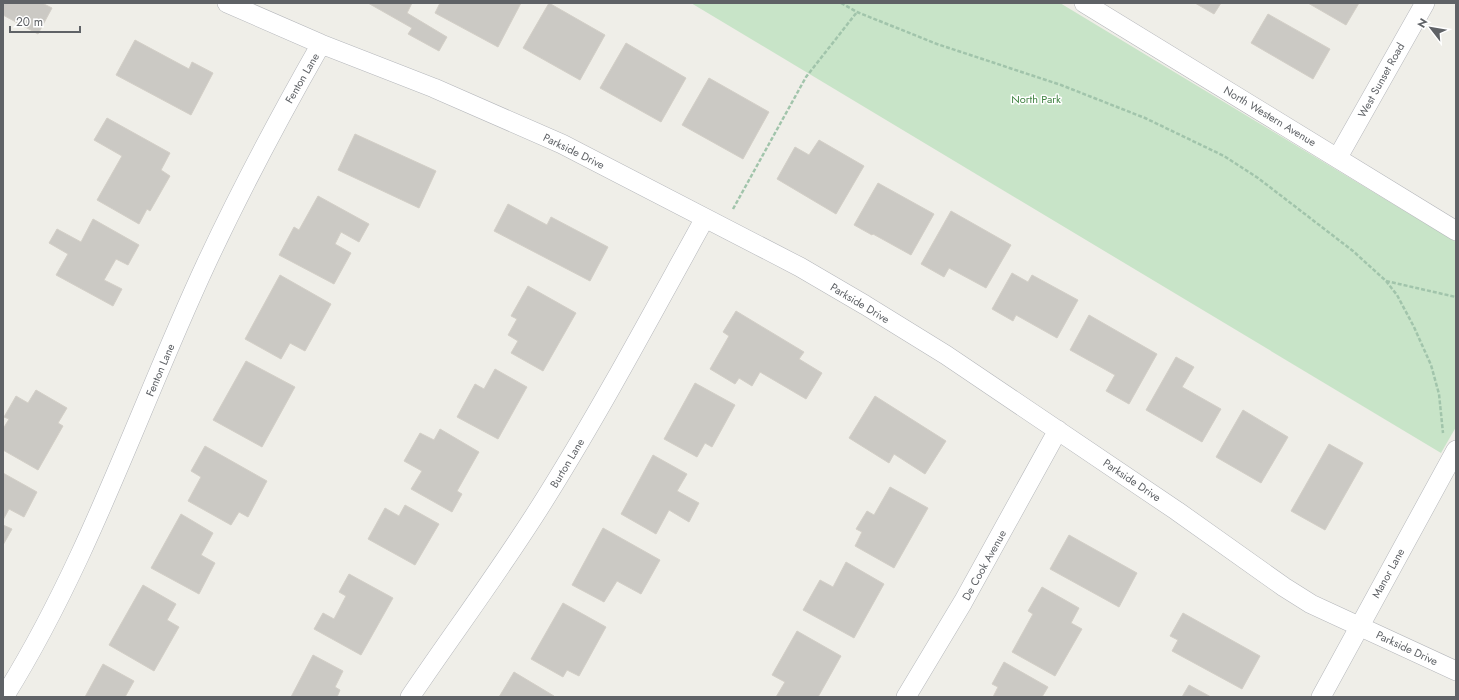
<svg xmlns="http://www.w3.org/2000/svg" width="1459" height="700" viewBox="0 0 1459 700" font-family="Jost,sans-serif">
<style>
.green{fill:#c8e4c8}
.building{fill:#cbc9c4;stroke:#d3cfc7}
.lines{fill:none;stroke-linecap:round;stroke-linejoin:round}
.minor-casing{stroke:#b5b7bb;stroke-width:20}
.path{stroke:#a1c4ab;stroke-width:2.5;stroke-dasharray:4 2;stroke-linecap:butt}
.minor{stroke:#fff;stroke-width:19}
.labels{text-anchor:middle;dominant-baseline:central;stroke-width:3;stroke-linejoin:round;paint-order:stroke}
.street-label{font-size:11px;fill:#5f6266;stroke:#fff}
.park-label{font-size:11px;fill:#418343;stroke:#fff}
</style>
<rect width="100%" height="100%" fill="#efeee8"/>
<!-- green -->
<path class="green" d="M 691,3 L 1060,3 L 1456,242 L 1456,427 L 1441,453 Z"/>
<!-- building -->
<path class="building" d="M 3,3 L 42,3 L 52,8 L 38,34 L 3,15 Z
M 368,3 L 412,3 L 407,13 L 447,37 L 439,51 L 408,34 L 412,28 Z
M 440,3 L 521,3 L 498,47 L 435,13 Z
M 549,3 L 605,35 L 580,80 L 523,48 Z
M 1195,3 L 1221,3 L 1214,14 Z
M 1308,3 L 1359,3 L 1346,25 Z
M 1268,14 L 1330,49 L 1313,79 L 1251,43 Z
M 135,40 L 189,69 L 192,62 L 213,73 L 191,115 L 116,75 Z
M 626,43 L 686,78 L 661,122 L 600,88 Z
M 709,78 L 769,112 L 743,159 L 682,125 Z
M 107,118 L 170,153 L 161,170 L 170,176 L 150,211 L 147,209 L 139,224 L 97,200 L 122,156 L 94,140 Z
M 355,134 L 436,171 L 419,208 L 338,170 Z
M 819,140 L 864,166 L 836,214 L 777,179 L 795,147 L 809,155 Z
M 878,183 L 934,214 L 911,255 L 873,234 L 872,235 L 854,225 Z
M 318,196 L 369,224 L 359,242 L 341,232 L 335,244 L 351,253 L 334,284 L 279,255 L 294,227 L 299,230 Z
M 508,204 L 547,225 L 551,217 L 608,247 L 590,281 L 494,231 Z
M 951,211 L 1011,245 L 986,288 L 949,268 L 944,277 L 921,264 Z
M 93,219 L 139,245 L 128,265 L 116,259 L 104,280 L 122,289 L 113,306 L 56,275 L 68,254 L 49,243 L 57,229 L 81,242 Z
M 1012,273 L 1028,282 L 1032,275 L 1078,300 L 1057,338 L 1016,315 L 1013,321 L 992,309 Z
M 280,275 L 331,304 L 305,351 L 290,343 L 281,359 L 245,339 Z
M 528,286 L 576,313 L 543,371 L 511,353 L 518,341 L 508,335 L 517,319 L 511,316 Z
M 736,311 L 804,352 L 799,359 L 822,373 L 806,399 L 760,372 L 752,386 L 739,378 L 735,384 L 710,369 L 729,336 L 723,332 Z
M 1089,315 L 1157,354 L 1129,404 L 1106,391 L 1115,375 L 1070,350 Z
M 1176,357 L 1194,367 L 1182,387 L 1221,409 L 1202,442 L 1146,410 Z
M 246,361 L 295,387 L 262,447 L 213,420 Z
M 495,369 L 527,387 L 498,439 L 457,417 L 475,384 L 484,389 Z
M 695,383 L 735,405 L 712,447 L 705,443 L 697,457 L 664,439 Z
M 36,390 L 67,408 L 58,423 L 63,426 L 38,470 L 3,450 L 3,429 L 9,419 L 4,417 L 16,396 L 28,403 Z
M 875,396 L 946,441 L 925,474 L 894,454 L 889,463 L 849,438 Z
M 1243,410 L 1288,437 L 1261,483 L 1216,457 Z
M 440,429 L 479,452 L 457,491 L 462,494 L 452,512 L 411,489 L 422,471 L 404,461 L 420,433 L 434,440 Z
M 1329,444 L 1363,463 L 1325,530 L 1291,511 Z
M 205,446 L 267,481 L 248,517 L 239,512 L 231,525 L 188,501 L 201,477 L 191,471 Z
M 653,455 L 687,474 L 677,491 L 699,503 L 689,522 L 669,510 L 656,534 L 621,514 Z
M 3,473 L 37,492 L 24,517 L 9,509 L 3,520 Z
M 890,487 L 928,508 L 894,568 L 855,546 L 862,532 L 856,529 L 867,511 L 874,515 Z
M 405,505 L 439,524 L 415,565 L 368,539 L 385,508 L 399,516 Z
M 181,514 L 213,533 L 201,555 L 215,563 L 199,594 L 151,568 Z
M 3,525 L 12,529 L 3,545 Z
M 603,528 L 660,560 L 641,594 L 617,581 L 604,602 L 572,585 Z
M 1069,535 L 1137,573 L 1119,607 L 1050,569 Z
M 846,562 L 884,584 L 854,638 L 803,610 L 820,580 L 833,587 Z
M 349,574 L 393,598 L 361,655 L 314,629 L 323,613 L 334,619 L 346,596 L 339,592 Z
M 143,585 L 176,604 L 167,620 L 179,627 L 154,671 L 109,645 Z
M 1042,587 L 1079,608 L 1071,623 L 1082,629 L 1055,676 L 1012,652 L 1033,614 L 1028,611 Z
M 563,603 L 606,627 L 579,676 L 567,670 L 563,677 L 531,659 Z
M 1183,613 L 1260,656 L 1242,689 L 1172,651 L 1178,640 L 1170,636 Z
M 797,631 L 841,656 L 818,697 L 776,697 L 785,682 L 772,675 Z
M 313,655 L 343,671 L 335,687 L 340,690 L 337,697 L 291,697 Z
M 1004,662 L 1048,687 L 1042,697 L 993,697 L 998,687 L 992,684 Z
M 103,664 L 134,681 L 125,697 L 85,697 Z
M 514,672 L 554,696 L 554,697 L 499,697 Z
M 1189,685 L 1211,697 L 1182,697 Z"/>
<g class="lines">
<defs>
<path id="minor" d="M 227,3 L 321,44 L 434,88 L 562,144 L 800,267 L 865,305 L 946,355 L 1177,511 L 1284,587 L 1311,604 L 1456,671
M 1084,3 L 1456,231
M 1338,157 L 1425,3
M 4,697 C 89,561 139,408 206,264 C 241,189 280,116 321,44
M 410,697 C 456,629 505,564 548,494 C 604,404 654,310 705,218
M 906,697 L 963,602 L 1058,430
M 1321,697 L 1456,450"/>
</defs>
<!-- minor casing -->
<use href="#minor" class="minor-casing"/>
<!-- path -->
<path class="path" d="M 841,3 L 857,12 L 937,44 L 1061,85 L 1145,118 L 1224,156 L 1258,178 L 1353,251 L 1386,281 L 1397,295 L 1414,327 L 1431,365 L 1439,394 L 1443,433
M 733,209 L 806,77 L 857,12
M 1386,281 L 1456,297"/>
<!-- minor -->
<use href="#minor" class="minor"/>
</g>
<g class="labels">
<!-- street labels -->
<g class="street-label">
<text transform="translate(302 78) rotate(-60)">Fenton Lane</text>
<text transform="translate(1381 80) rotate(-61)">West Sunset Road</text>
<text transform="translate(1270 116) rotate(31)">North Western Avenue</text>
<text transform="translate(574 151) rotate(26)">Parkside Drive</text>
<text transform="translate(860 303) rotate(31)">Parkside Drive</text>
<text transform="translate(160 370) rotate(-67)">Fenton Lane</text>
<text transform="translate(567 463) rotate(-59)">Burton Lane</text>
<text transform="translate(1132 480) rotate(34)">Parkside Drive</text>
<text transform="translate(984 565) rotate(-61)">De Cook Avenue</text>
<text transform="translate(1388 573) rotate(-61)">Manor Lane</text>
<text transform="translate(1407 648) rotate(25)">Parkside Drive</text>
</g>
<!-- park labels -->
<g class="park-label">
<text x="1036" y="99">North Park</text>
</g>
</g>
<!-- border -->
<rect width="1459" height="700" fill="none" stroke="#5f6266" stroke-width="8"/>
<!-- north arrow -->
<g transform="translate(1431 28) rotate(301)" stroke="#ffffff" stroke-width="3" paint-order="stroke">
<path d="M0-3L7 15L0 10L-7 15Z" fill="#5f6266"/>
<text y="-6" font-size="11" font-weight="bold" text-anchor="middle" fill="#5f6266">N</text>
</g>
<!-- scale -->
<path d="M10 26v6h70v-6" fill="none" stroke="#5f6266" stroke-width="2"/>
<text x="16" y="26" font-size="12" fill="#5f6266" stroke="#ffffff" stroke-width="3" paint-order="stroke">20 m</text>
</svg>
